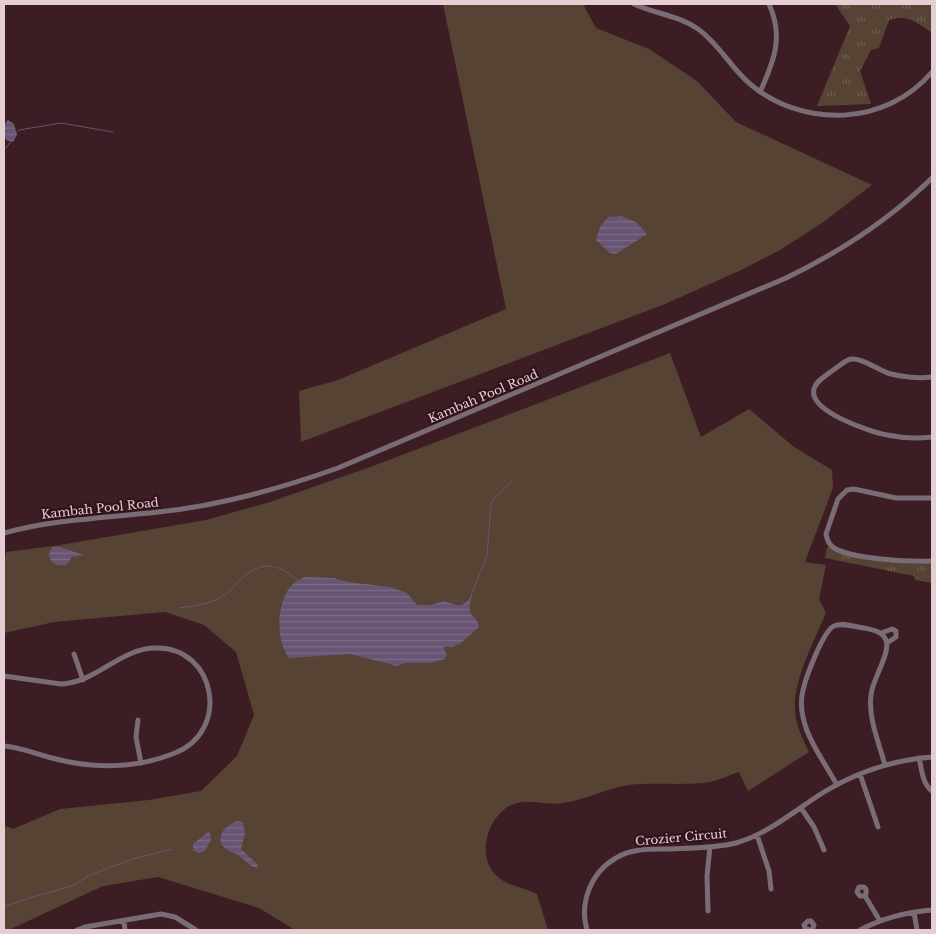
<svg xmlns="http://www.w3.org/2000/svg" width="936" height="934" viewBox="0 0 936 934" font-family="'Libre Baskerville',serif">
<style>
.grass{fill:#564334}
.park{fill:url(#park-tufts)}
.water{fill:url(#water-rules)}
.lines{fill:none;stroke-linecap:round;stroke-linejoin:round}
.stream{stroke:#675573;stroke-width:1}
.minor{stroke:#7a6c75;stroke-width:5}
.labels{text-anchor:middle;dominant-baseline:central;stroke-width:4.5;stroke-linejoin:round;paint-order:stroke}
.street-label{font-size:12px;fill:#e4ced2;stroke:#32131b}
</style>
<defs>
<pattern id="park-tufts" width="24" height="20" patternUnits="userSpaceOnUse" patternTransform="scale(1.25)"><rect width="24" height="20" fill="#564334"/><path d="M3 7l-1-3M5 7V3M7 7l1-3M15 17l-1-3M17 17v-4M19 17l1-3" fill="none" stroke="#6e5d50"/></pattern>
<pattern id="water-rules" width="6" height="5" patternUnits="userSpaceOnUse" patternTransform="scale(1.25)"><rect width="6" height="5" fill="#675573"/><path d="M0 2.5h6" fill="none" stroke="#7d6c86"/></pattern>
</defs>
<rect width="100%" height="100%" fill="#3c1d24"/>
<!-- grass -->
<path class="grass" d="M 443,4 L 583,4 L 596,28 L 649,49 L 697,81 L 736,122 L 872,185 L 822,223 L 780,250 L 739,271 L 665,304 L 301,442 L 299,391 L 338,380 L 506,309 Z
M 670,353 L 701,437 L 749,409 L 794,447 L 832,470 L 833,488 L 805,562 L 826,565 L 819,599 L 826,613 C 815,639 793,681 795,708 C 795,723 802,738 809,752 L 748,791 L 739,772 C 729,775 720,780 710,782 C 684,786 656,782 629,785 C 607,788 586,800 563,803 C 547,806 529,798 514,804 C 487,814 475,858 498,877 C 508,886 525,888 537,894 L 548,930 L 295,930 L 259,908 L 158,877 L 103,886 L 9,930 L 4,930 L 4,828 L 7,826 L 13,829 L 60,809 L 149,800 L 201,791 L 237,756 L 254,715 L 236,652 L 204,625 L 165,612 L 54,622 L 4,633 L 4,561 L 6,552 L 60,545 L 206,520 L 270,502 L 373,466 Z"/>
<!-- park -->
<path class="park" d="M 835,4 L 932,4 L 932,33 C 917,23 908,14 889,20 L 879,48 L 871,50 L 860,71 L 871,104 L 817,106 L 850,26 Z
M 827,547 C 862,557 896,566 932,563 L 932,583 L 915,580 L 914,576 L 825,558 Z"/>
<!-- water -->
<path class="water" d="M 8,120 L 14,124 L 17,135 L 13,142 L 6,140 L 4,136 L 4,125 Z
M 621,216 L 636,222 L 647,234 L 616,254 L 610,253 L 596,240 L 600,227 L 608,217 Z
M 53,547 L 60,547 L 84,555 L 72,557 L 66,565 L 57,565 L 52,562 L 49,556 L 50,550 Z
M 305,577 L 334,578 L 348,582 L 390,587 L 407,593 L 417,605 L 431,605 L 444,601 C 458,605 461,610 471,596 L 472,597 C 464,617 478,615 479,627 L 461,643 L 452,647 L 445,646 L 444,649 L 447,655 L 445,659 L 430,663 L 405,663 L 397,666 L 350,654 L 289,658 C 275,639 276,599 294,583 C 297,580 301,579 305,577 Z
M 238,821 L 243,823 L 245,834 L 241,849 L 258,865 L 257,868 C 249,866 245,860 238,855 C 234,852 227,851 224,847 C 214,836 227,824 238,821 Z
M 208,832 L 210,833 L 211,840 L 205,851 L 199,853 L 193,850 L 193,844 Z"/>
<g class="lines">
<!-- stream -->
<path class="stream" d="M 17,132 L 19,130 L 61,123 L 113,132
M 4,148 L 7,147 L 10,142
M 471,596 L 487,555 L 491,505 L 493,500 L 514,479
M 179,608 C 194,606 210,604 223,596 C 231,592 234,585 240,580 C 261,560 277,563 298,580
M 4,907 L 29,898 L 72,886 L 90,875 L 136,858 L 173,849"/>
<!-- minor -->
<path class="minor" d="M 634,4 C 655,14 678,15 698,29 C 719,44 731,68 750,84 C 804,129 886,126 932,72
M 760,92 C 774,61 784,37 769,4
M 932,377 C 918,379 904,377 891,374 C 879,371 859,355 848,360 C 842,363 835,369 829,373 C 823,378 816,381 814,389 C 808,411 870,432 887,435 C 902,438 917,439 932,437
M 932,498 L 896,498 L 854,489 L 847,490 L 838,499 L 826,534 C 827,540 829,545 834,548 C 852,559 910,562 932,561
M 4,533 C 55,519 106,518 158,512 C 220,506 279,489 338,468 L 786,278 C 840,252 889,220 932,178
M 881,633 L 892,629 L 896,631 L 896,637 L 887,643
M 74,654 L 83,680
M 4,676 L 61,684 C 96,683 120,648 156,648 C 216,647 231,731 175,753 C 136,769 92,769 52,758 C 36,754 20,747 4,746
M 138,720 L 136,737 L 141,763
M 919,758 C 922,770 922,783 932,791
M 860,774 L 878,827
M 837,785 C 826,765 807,739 803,717 C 801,708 801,698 803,690 C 806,677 823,631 834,626 C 842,622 855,627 864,628 C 873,630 882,631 886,640 C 891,653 872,680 871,695 C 868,718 879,743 885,765
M 801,808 L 814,827 L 824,850
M 757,835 L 769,871 L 771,889
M 865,896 L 860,896 L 857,892 L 859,887 L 864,887 L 866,889 L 866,894 L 865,896 L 880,921
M 708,911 L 707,876 L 710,847
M 914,912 L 917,930
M 124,921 L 125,930
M 77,930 L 85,927 L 161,914 L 175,917 L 196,930
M 587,930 C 579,903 591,872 616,858 C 632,848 652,849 671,849 C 693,848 715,848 736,843 C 770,833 795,810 824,792 C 857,772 894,760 932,757
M 809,930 L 805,928 L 804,925 L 808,921 L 811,921 L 814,925 L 812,930
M 860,930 C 883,918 906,912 932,910"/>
</g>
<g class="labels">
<!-- street labels -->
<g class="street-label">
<text transform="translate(483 396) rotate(-23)">Kambah Pool Road</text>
<text transform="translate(100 508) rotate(-6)">Kambah Pool Road</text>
<text transform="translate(681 837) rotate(-5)">Crozier Circuit</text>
</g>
</g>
<!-- border -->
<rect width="936" height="934" fill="none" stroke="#e4ced2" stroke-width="10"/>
</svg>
